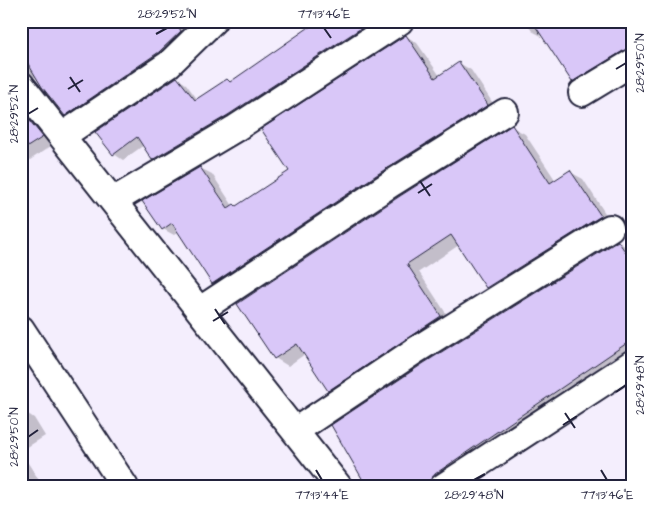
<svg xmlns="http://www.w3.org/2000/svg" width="654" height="508" viewBox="0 0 654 508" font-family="'Architects Daughter',sans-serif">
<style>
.shadow{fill:#0003}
.building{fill:#d9c7f8;stroke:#22223b}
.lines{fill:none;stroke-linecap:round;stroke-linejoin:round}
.minor-casing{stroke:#22223b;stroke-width:30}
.minor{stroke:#fff;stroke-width:26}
.ticks{fill:none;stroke:#22223b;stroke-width:2}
.neatline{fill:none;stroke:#22223b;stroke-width:2}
.ticks-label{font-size:12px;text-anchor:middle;fill:#22223b}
</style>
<rect width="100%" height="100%" fill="#f4eefd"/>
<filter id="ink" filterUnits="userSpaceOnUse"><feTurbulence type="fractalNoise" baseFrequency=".02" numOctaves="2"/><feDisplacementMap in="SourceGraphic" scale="10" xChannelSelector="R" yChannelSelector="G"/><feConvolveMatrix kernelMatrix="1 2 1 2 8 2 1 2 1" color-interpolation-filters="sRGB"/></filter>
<g filter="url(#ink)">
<!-- shadow -->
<path class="shadow" d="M 21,21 L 209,21 L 78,122 L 66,115 L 35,77 L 24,80 L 21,84 Z
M 322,21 L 383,21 L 163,165 L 153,159 L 144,145 L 123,160 L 114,154 L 177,78 L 186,84 L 198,100 L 228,80 L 231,82 Z
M 525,21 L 633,21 L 633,58 L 585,87 L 573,81 L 543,37 L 532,31 Z
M 406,36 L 417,43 L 440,76 L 459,63 L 471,70 L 498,111 L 224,289 L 213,283 L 179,231 L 174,235 L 163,229 L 200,168 L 212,174 L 233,206 L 237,207 L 291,171 Z
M 21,102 L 54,144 L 21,166 Z
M 512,127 L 525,134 L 556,181 L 570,172 L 583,179 L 612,224 L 500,295 L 487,287 L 459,245 L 419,272 L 453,324 L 342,397 L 329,390 L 305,354 L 288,366 L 275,358 Z
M 21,176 L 28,188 L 21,192 Z
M 618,242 L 630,249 L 633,253 L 633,353 L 443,487 L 369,487 Z
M 28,414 L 34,418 L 45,436 L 21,451 L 21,418 Z
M 21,457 L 26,460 L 39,480 L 29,487 L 21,487 Z"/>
<!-- building -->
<path class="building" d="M 21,21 L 175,21 L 181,31 L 159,52 L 65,116 L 42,87 L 21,52 Z
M 318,21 L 372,21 L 228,115 L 152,160 L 137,137 L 113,155 L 95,132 L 177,77 L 195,100 L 227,79 L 230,82 Z
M 532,21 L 633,21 L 633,45 L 572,82 Z
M 406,35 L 435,78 L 459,62 L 488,105 L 384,170 L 212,284 L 172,223 L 162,230 L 142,201 L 200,167 L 228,208 L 234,204 L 236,206 L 289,171 L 261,129 Z
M 21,110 L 43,137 L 21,151 Z
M 512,125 L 550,183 L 570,170 L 601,216 L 486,288 L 451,235 L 407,264 L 441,316 L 328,391 L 297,344 L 274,359 L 237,304 L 400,196 Z
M 618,241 L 633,263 L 633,339 L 435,474 L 428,487 L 367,487 L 331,425 L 424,363 Z"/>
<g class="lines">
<defs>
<path id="minor" d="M 21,85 L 339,487
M 582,93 L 633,62
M 62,136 L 169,64 L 213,21
M 113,201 L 236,128 L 400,21
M 200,310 L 392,183 L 505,112
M 21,329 L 125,487
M 295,431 L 416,350 L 610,228
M 443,487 L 633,363"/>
</defs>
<!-- minor casing -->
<use href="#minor" class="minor-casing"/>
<!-- minor -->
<use href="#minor" class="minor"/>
</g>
</g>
<!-- ticks -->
<path class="ticks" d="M 324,28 L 331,38M 156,34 L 167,28M 616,69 L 626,63M 70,77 L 80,92M 68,89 L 83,80M 28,114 L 38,108M 420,181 L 430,196M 418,193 L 432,184M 215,309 L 225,324M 213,321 L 228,312M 616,392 L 626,385M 565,413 L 575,428M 563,425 L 577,416M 28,437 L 38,430M 316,470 L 322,480M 601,470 L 607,480M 474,480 L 485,474"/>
<!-- margin -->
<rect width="654" height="508" fill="none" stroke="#fff" stroke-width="55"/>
<rect x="28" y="28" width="598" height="452" class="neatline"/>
<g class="ticks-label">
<text x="167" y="18">28°29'52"N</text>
<text x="324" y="18">77°13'46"E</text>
<text transform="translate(640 63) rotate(-90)" y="4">28°29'50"N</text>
<text transform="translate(14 114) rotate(-90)" y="4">28°29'52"N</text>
<text transform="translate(640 385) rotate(-90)" y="4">28°29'48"N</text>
<text transform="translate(14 437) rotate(-90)" y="4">28°29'50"N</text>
<text x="322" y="499">77°13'44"E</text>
<text x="474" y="499">28°29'48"N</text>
<text x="607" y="499">77°13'46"E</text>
</g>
</svg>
